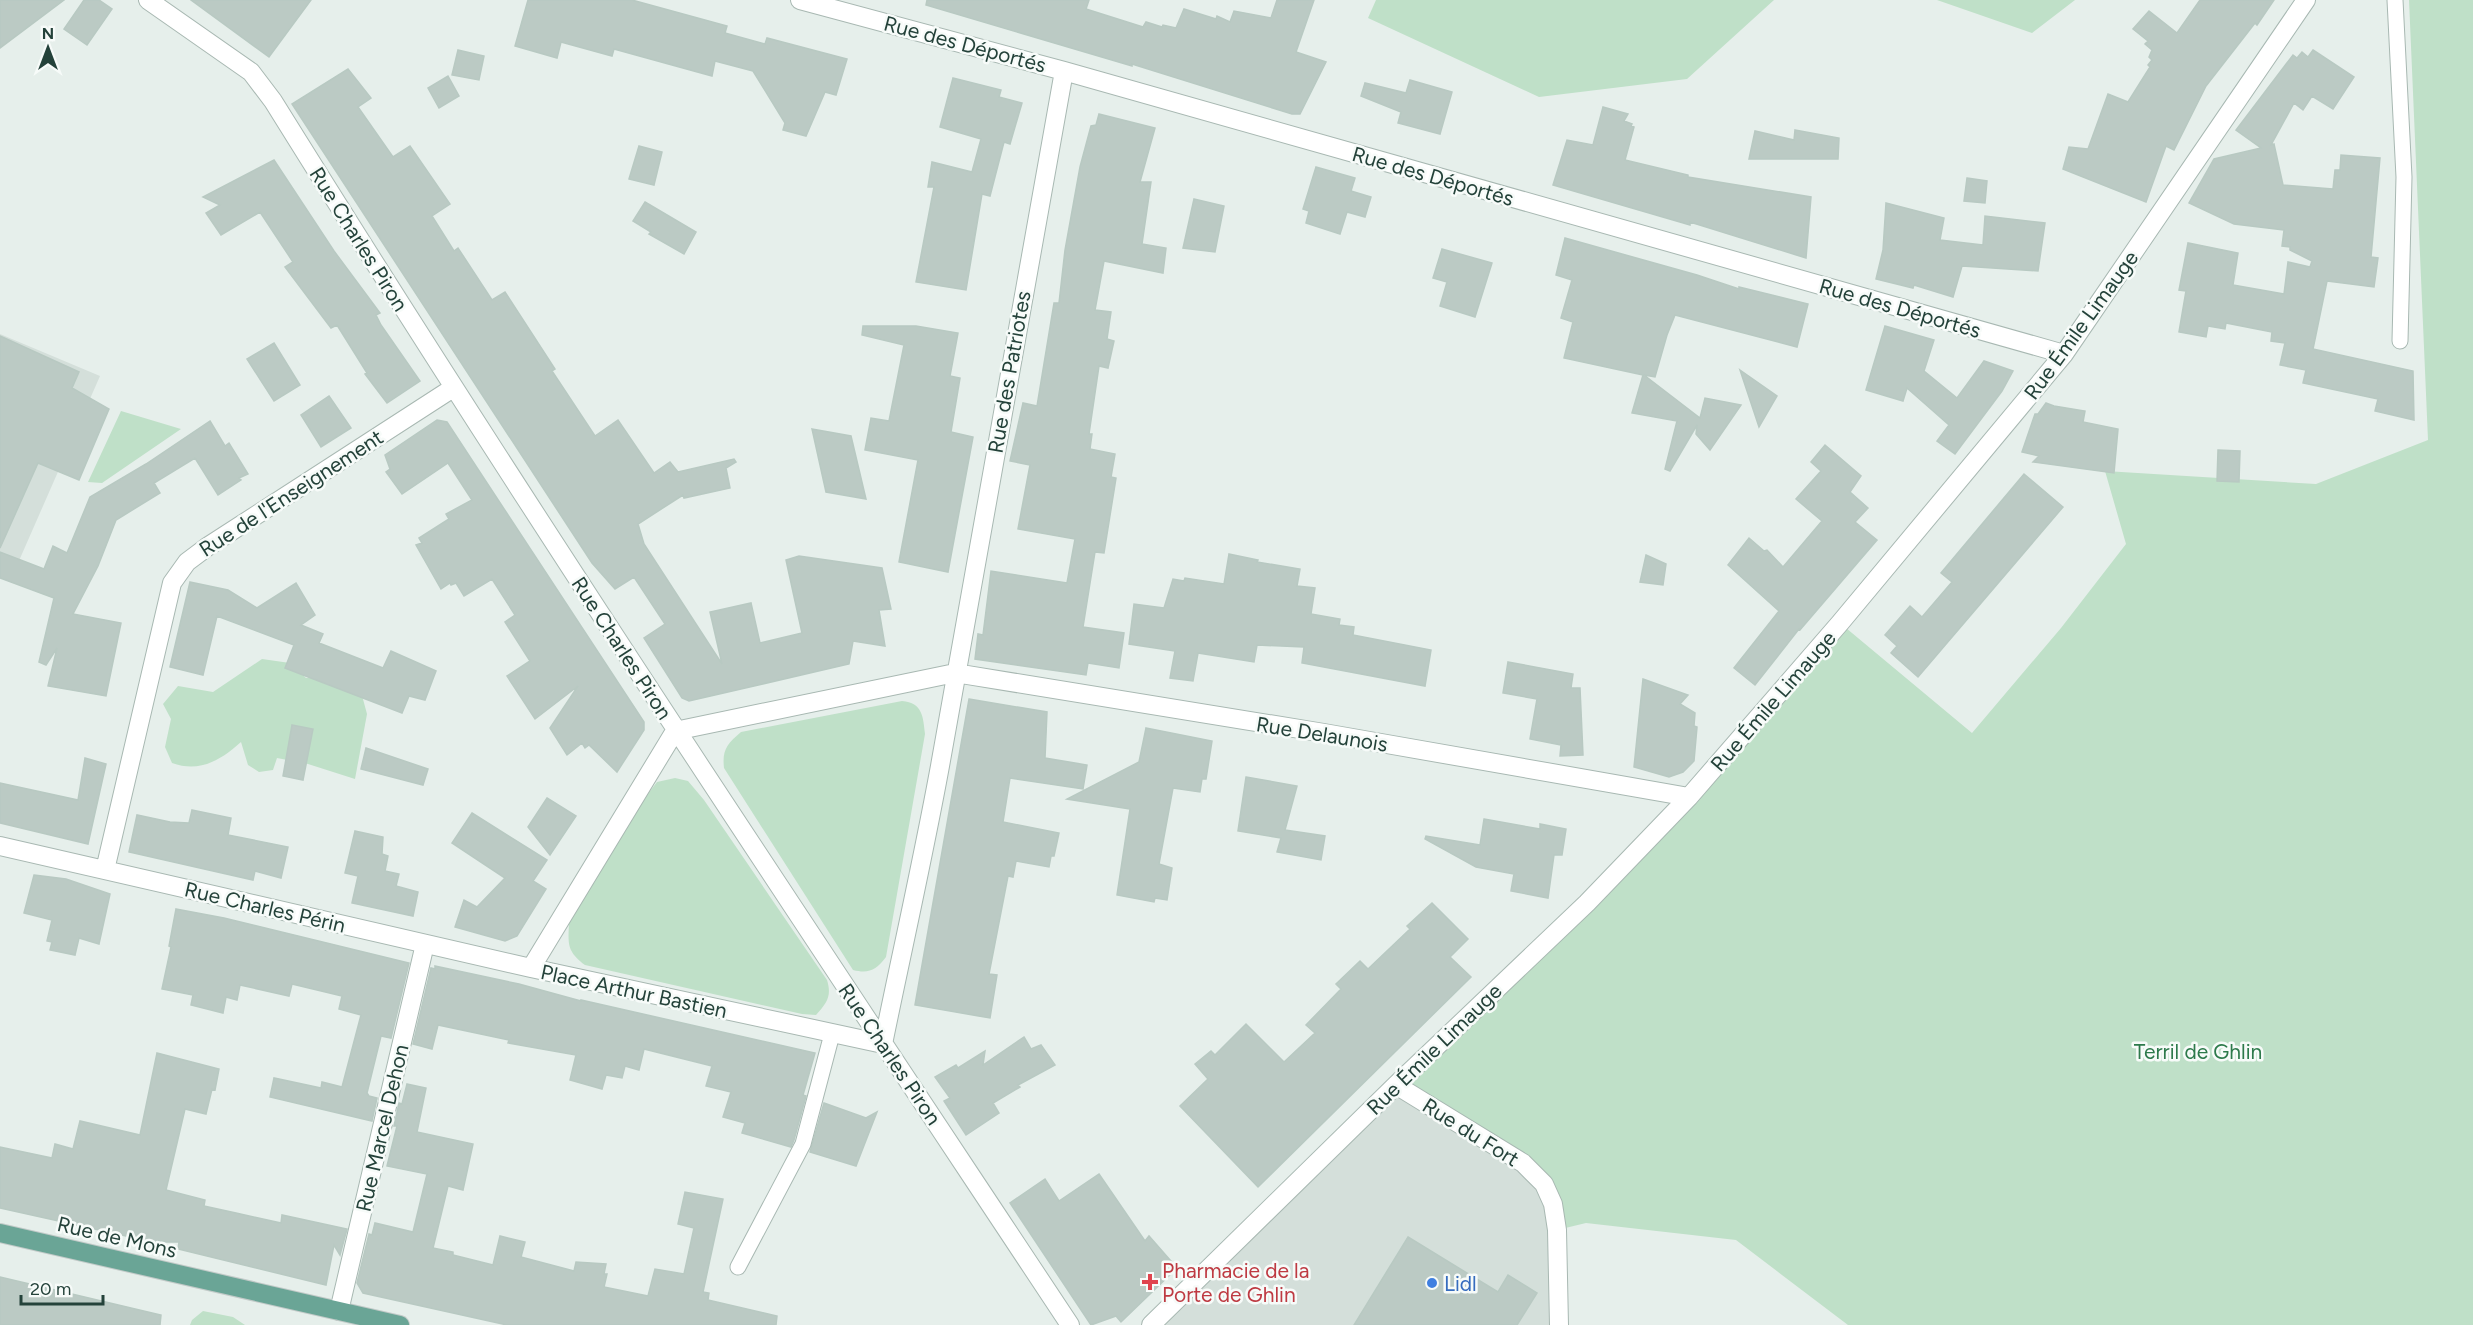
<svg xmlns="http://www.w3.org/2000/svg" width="2473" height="1325" viewBox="0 0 2473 1325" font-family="Figtree,sans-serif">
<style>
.built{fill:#d4dfda}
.green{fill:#bfe0c8}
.building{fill:#bbcac4;stroke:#b8c9c2;stroke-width:1.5}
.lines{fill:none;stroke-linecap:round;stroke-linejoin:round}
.service-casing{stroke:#a8b8b2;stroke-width:17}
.minor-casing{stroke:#a8b8b2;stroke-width:20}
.primary-casing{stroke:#c2cac8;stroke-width:20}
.service{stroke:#fff;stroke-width:15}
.minor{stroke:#fff;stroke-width:18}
.primary{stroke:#6aa596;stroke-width:18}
.health-dot{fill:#e0444e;stroke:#f7fbf9;stroke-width:2}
.shop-dot{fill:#3f7fe0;stroke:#f7fbf9;stroke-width:2}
.labels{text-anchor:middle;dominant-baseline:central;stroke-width:5;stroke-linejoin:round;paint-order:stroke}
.street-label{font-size:21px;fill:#24423a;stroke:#f7fbf9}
.park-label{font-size:21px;fill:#2d7a4b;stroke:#f7fbf9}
.health-label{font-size:21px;fill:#be3a42;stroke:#f7fbf9;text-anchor:start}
.shop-label{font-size:21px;fill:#366cbe;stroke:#f7fbf9;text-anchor:start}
</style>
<rect width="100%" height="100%" fill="#e6efeb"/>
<!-- built -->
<path class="built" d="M 0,334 L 100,376 L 11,579 L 0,575 Z
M 1396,1085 L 1544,1184 L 1559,1325 L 1151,1325 Z"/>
<!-- green -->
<path class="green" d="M 1376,0 L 1774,0 L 1687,79 L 1539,97 L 1368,18 Z
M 1937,0 L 2075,0 L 2032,33 Z
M 2409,0 L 2473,0 L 2473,1325 L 1848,1325 L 1736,1240 L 1586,1223 L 1557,1230 L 1544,1184 L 1396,1085 L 1587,903 L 1840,623 L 1972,733 L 2061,628 L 2126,544 L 2105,471 L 2316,484 L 2428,440 Z
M 121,411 L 181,429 L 102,483 L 88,482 Z
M 262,659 L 290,663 L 306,678 L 335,677 L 360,688 L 367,714 L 355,779 L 308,764 L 277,758 L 273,770 L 259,772 L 248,765 L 241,742 C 221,760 200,773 172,763 L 165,747 L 171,719 L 163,704 L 178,686 L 213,692 Z
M 902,701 C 923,703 923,717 925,734 L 886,957 C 876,970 869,974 853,970 L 724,768 C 722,750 727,744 741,732 Z
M 675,778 L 688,781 L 704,800 L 827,980 C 832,996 827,1003 816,1015 L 802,1014 L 585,965 C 567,951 568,945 569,923 L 647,795 L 657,782 Z
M 203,1311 L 233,1317 L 245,1325 L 190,1325 L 192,1320 Z"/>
<!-- building -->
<path class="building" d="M 0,0 L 64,0 L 0,48 Z
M 84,0 L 99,0 L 112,9 L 87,45 L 64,29 Z
M 191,0 L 311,0 L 269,57 Z
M 528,0 L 632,0 L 727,26 L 725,33 L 765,44 L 767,38 L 847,59 L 836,95 L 825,92 L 806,136 L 783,130 L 785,123 L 753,71 L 715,61 L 712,76 L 614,49 L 612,56 L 561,42 L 557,58 L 515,46 Z
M 927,0 L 1089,0 L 1086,9 L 1143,27 L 1146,22 L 1162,27 L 1163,25 L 1176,28 L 1184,9 L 1216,19 L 1217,16 L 1230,22 L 1234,11 L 1271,18 L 1277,0 L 1314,0 L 1296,52 L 1326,62 L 1300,114 L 1292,114 L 1132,64 L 1132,66 L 926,5 Z
M 2200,0 L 2274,0 L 2257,25 L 2255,23 L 2206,86 L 2174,150 L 2166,146 L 2146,202 L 2063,169 L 2069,147 L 2088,149 L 2108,94 L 2128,102 L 2150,67 L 2148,65 L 2152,60 L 2149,57 L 2152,50 L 2145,44 L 2148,41 L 2133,29 L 2149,11 L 2177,33 Z
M 458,50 L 484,56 L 479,80 L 452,75 Z
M 2313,50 L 2354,77 L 2333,109 L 2312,96 L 2303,110 L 2294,103 L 2271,145 L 2274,144 L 2283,185 L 2333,189 L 2335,170 L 2340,170 L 2341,155 L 2380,158 L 2371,257 L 2378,258 L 2374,287 L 2327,281 L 2313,349 L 2413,371 L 2414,420 L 2375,411 L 2378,399 L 2303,383 L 2306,370 L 2280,365 L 2285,343 L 2271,341 L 2272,332 L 2226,323 L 2225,329 L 2208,326 L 2206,337 L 2179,332 L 2186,291 L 2179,290 L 2188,243 L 2238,253 L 2233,285 L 2284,294 L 2288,262 L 2310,267 L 2312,261 L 2290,250 L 2290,247 L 2282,246 L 2284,230 L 2234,224 L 2189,203 L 2214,159 L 2261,148 L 2236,130 L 2293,55 L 2297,58 L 2302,52 L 2308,57 Z
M 348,69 L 371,98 L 358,107 L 393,157 L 410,146 L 450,204 L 432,216 L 454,251 L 458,248 L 492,300 L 505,292 L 555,369 L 552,371 L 595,436 L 618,420 L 654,473 L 670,462 L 678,472 L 734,459 L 736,462 L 726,468 L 730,488 L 684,498 L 683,495 L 638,524 L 644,544 L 722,664 L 710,612 L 751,603 L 760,643 L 802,633 L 786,560 L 799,556 L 882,568 L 891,609 L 879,610 L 885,646 L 853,641 L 849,664 L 689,701 L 682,698 L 644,638 L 665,624 L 634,577 L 615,589 L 592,563 L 292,104 Z
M 448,76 L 459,96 L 439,108 L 428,88 Z
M 953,78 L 1001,90 L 999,97 L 1022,103 L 1010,144 L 1004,142 L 990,196 L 982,194 L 966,290 L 916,282 L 934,187 L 928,187 L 932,162 L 972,172 L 981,139 L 940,127 Z
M 1410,80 L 1452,92 L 1440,134 L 1398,123 L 1401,112 L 1361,96 L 1365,83 L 1406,93 Z
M 1603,107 L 1628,114 L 1624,121 L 1632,124 L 1631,126 L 1634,127 L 1625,160 L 1688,175 L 1688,177 L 1811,197 L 1806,258 L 1690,222 L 1690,225 L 1553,185 L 1567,140 L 1593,145 Z
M 1099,114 L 1155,128 L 1140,182 L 1151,182 L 1142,244 L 1166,248 L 1163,273 L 1104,261 L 1095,310 L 1111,312 L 1107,339 L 1114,341 L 1108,368 L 1099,366 L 1089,434 L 1092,434 L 1090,449 L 1115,454 L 1111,477 L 1116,478 L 1104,553 L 1095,552 L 1083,627 L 1124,633 L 1119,668 L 1088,663 L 1086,675 L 975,659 L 978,634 L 983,635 L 991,571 L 1067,583 L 1075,539 L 1018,529 L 1030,465 L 1010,461 L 1023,403 L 1037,406 L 1054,303 L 1059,303 L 1065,250 L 1080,167 L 1091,126 L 1096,125 Z
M 1795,130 L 1839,138 L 1838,159 L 1749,159 L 1755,131 L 1794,140 Z
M 639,146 L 662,152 L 654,185 L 629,179 Z
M 274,160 L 334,251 L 380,313 L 376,315 L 381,325 L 420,381 L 387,403 L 365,374 L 367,373 L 337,325 L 331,328 L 285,267 L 293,262 L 260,212 L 221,235 L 206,213 L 220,205 L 203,197 Z
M 1316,167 L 1355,178 L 1351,191 L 1371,197 L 1365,217 L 1347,212 L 1340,234 L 1306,223 L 1309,211 L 1303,209 Z
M 1967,178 L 1987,181 L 1985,203 L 1964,201 Z
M 1194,199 L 1224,206 L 1215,252 L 1183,248 Z
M 645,202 L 696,232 L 684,254 L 649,234 L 651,232 L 633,221 Z
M 1886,203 L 1944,218 L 1940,240 L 1983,245 L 1985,216 L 2045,223 L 2038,271 L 1962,266 L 1953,297 L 1914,285 L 1913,288 L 1876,279 L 1883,250 Z
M 1565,238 L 1697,275 L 1739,289 L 1739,287 L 1808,304 L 1797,347 L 1675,315 L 1667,335 L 1655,377 L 1644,375 L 1700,418 L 1705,398 L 1741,405 L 1710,450 L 1696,434 L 1697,425 L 1670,471 L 1665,469 L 1677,421 L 1632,413 L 1643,375 L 1564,358 L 1573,322 L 1561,318 L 1572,280 L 1556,275 Z
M 1442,249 L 1492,263 L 1475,317 L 1440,306 L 1447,282 L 1433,278 Z
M 863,326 L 916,326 L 958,333 L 950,376 L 960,378 L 951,432 L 973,437 L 948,572 L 899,562 L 918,460 L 865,450 L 871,418 L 889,421 L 904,345 L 862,335 Z
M 1885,326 L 1934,340 L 1924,371 L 1957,398 L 1984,361 L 2013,371 L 2002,391 L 1955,454 L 1937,441 L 1949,425 L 1907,388 L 1903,401 L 1866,390 Z
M 0,336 L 79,372 L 72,388 L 109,409 L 79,480 L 38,463 L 0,548 Z
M 274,343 L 300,385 L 274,401 L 247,359 Z
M 1740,370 L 1777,396 L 1759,427 Z
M 329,396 L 351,428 L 321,447 L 301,415 Z
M 2046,403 L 2054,406 L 2085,411 L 2083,422 L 2118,429 L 2114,473 L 2033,462 L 2039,456 L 2022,452 L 2035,414 L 2038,414 Z
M 437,420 L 447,422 L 644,722 L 644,730 L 617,772 L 589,745 L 585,748 L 582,743 L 567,755 L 550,728 L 578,686 L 535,719 L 507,676 L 530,661 L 505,622 L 515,615 L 492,579 L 464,596 L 456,583 L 451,585 L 450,583 L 441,589 L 416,545 L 422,543 L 419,538 L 449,519 L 446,514 L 472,500 L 448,463 L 402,494 L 386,472 L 390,469 L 385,455 Z
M 210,421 L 225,446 L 229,443 L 248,474 L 239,478 L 241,480 L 218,495 L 195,458 L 154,483 L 160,493 L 116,520 L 98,566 L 73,614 L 121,623 L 106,696 L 48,686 L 57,648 L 46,665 L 39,662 L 54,598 L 0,578 L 0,552 L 44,569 L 53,546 L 67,553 L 90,497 L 146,464 Z
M 812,429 L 851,436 L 866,499 L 826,492 Z
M 1825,445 L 1861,476 L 1850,492 L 1868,508 L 1855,522 L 1877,540 L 1800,630 L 1799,629 L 1755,685 L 1734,668 L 1779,611 L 1728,565 L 1749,538 L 1764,551 L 1767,550 L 1783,567 L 1822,521 L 1796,499 L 1821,471 L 1811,462 Z
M 2218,450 L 2240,451 L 2239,482 L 2217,481 Z
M 2024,474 L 2063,507 L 1918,677 L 1891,653 L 1897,646 L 1885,635 L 1910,606 L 1922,617 L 1952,582 L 1941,573 Z
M 1229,554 L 1258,560 L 1257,562 L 1300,569 L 1297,586 L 1315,588 L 1311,614 L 1340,619 L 1339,625 L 1354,627 L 1353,635 L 1431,650 L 1425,686 L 1302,663 L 1304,647 L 1257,645 L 1254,662 L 1198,653 L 1193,681 L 1170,678 L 1175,651 L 1129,644 L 1134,604 L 1164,608 L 1173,579 L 1184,581 L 1185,578 L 1224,584 Z
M 1646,555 L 1666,564 L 1663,585 L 1640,582 Z
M 190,582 L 228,590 L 257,608 L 296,583 L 315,615 L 301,625 L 323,634 L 319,643 L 383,668 L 391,651 L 436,671 L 425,700 L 409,696 L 402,713 L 303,675 L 285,668 L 294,645 L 217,616 L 203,675 L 170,667 Z
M 1508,662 L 1573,674 L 1571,688 L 1580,688 L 1583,755 L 1560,756 L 1561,745 L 1530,739 L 1537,699 L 1503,693 Z
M 1643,679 L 1688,695 L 1680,704 L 1695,713 L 1694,726 L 1697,727 L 1694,761 L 1683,772 L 1669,777 L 1634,767 Z
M 969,699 L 1047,712 L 1045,758 L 1087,765 L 1083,789 L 1010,778 L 1003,822 L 1059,833 L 1054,856 L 1051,856 L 1049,867 L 1016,861 L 1013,877 L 1008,876 L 989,974 L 997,975 L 990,1018 L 915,1005 Z
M 292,725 L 313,729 L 303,780 L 283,776 Z
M 1146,728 L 1212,741 L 1206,779 L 1202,779 L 1200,792 L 1173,788 L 1159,864 L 1172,868 L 1167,900 L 1155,898 L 1154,902 L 1117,895 L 1130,809 L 1067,799 L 1139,762 Z
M 366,748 L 428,769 L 423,785 L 361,769 Z
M 85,758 L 106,764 L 88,844 L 0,823 L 0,783 L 78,800 Z
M 1246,777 L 1297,786 L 1285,830 L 1325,836 L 1321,860 L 1277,852 L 1281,838 L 1238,831 Z
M 547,798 L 576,816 L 550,855 L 528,827 Z
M 192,810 L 231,818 L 228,835 L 288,847 L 281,878 L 255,871 L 253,880 L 129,852 L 137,815 L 170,822 L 189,823 Z
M 472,813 L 547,860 L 533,881 L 546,889 L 517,936 L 505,941 L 455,927 L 464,900 L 477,907 L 505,878 L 452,843 Z
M 1484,819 L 1540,829 L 1540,824 L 1566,829 L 1562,855 L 1554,855 L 1548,898 L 1511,891 L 1514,874 L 1476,867 L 1425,839 L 1426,836 L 1480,845 Z
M 355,831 L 383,837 L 382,854 L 388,856 L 385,871 L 399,874 L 396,886 L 418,892 L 413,916 L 352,903 L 358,876 L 345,873 Z
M 34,875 L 66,879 L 110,894 L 99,944 L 79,938 L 75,955 L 50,950 L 52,942 L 47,941 L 52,920 L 24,913 Z
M 1432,903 L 1468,939 L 1450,957 L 1471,977 L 1258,1187 L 1180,1106 L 1208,1079 L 1195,1064 L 1211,1051 L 1215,1055 L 1246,1024 L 1284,1062 L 1315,1033 L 1306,1025 L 1341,989 L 1336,984 L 1360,961 L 1368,969 L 1410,929 L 1407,926 Z
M 176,909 L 224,918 L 409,963 L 391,1038 L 381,1036 L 367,1093 L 369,1096 L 377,1098 L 372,1121 L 270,1097 L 274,1078 L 321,1088 L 322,1082 L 342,1087 L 361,1015 L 339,1009 L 342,996 L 292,984 L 289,996 L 240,985 L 237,1000 L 226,997 L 223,1013 L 191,1005 L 193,995 L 162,989 L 171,947 L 169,946 Z
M 435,966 L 519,984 L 581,1001 L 581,1000 L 815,1053 L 803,1095 L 806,1096 L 794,1140 L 791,1147 L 742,1133 L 745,1123 L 723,1117 L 731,1092 L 706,1086 L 712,1066 L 644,1049 L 639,1070 L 625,1066 L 622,1078 L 606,1075 L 602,1089 L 570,1080 L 576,1055 L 508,1043 L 509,1040 L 438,1025 L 432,1049 L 413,1044 L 431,968 L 435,969 Z
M 1024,1037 L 1031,1049 L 1041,1045 L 1055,1065 L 1018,1085 L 1020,1087 L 993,1103 L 999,1113 L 966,1135 L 944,1101 L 950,1098 L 935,1077 L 956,1065 L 958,1068 L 985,1051 L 983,1065 Z
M 157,1053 L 219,1069 L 215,1090 L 212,1089 L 206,1114 L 185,1109 L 166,1190 L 205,1200 L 204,1206 L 236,1213 L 281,1223 L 282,1215 L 347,1229 L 340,1255 L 334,1245 L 326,1285 L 178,1249 L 179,1242 L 153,1242 L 0,1208 L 0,1147 L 52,1158 L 55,1144 L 73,1149 L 80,1121 L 140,1135 Z
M 407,1084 L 426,1088 L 417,1132 L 473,1144 L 463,1190 L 448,1186 L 433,1248 L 453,1252 L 453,1255 L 493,1265 L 500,1236 L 525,1242 L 521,1257 L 574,1271 L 576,1262 L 606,1264 L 604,1274 L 607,1274 L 604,1287 L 648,1296 L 655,1269 L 684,1274 L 694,1228 L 678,1224 L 685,1192 L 723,1199 L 703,1292 L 709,1293 L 708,1300 L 777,1316 L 776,1325 L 507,1325 L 363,1293 L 357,1283 L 369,1234 L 372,1235 L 375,1223 L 413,1232 L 427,1174 L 387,1166 L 397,1126 L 394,1126 L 399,1103 L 402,1104 Z
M 824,1103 L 866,1118 L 877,1112 L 856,1166 L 810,1152 Z
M 1099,1174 L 1145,1241 L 1149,1236 L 1177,1268 L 1121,1322 L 1116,1316 L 1091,1325 L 1010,1203 L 1045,1179 L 1059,1201 Z
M 1408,1237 L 1498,1292 L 1508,1275 L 1537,1293 L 1517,1325 L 1354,1325 Z
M 0,1277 L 161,1315 L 160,1325 L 0,1325 Z"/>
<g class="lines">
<defs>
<path id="service" d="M 2395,0 L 2404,177 L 2400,341
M 738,1267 L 803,1144 L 832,1034"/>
<path id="minor" d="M 148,0 L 251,72 L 273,101 C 530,514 801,919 1070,1325
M 800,0 L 1064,71 L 2064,354
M 1064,71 C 1022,303 982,535 940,766 C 923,859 902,951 883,1044 L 531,968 L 675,731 L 955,673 L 1324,733 L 1689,797
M 0,846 L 531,968
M 105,870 L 172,583 L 187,562 L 207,547 L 453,388
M 1396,1085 L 1523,1163 L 1544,1184 L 1553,1204 L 1557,1230 L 1559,1325
M 339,1311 L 425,944
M 1151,1325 L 1396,1085 L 1587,903 L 1689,797 L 1840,623 L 2064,354 L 2306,0"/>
<path id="primary" d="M 0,1233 L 400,1325"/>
</defs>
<!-- service casing -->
<use href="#service" class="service-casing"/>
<!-- minor casing -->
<use href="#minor" class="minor-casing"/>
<!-- primary casing -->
<use href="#primary" class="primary-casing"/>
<!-- service -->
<use href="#service" class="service"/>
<!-- minor -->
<use href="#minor" class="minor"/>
<!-- primary -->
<use href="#primary" class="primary"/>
</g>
<!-- markers -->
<path class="health-dot" d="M1147 1273h6v6h6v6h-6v6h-6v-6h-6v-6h6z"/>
<circle class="shop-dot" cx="1432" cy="1283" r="6"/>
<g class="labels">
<!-- street labels -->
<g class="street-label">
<text transform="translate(965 44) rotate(15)">Rue des Déportés</text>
<text transform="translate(1433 176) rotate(16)">Rue des Déportés</text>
<text transform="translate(359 239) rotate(58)">Rue Charles Piron</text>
<text transform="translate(1900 308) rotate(16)">Rue des Déportés</text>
<text transform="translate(2081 325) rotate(-54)">Rue Émile Limauge</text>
<text transform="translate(1009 372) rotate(-80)">Rue des Patriotes</text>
<text transform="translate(291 493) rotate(-33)">Rue de l'Enseignement</text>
<text transform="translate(622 648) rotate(57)">Rue Charles Piron</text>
<text transform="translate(1773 701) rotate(-49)">Rue Émile Limauge</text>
<text transform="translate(1322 734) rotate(9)">Rue Delaunois</text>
<text transform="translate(265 907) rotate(13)">Rue Charles Périn</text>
<text transform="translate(634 991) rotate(12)">Place Arthur Bastien</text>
<text transform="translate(1434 1049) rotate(-44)">Rue Émile Limauge</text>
<text transform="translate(890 1054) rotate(56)">Rue Charles Piron</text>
<text transform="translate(382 1128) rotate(-77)">Rue Marcel Dehon</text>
<text transform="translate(1471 1132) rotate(32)">Rue du Fort</text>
<text transform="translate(117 1237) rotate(13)">Rue de Mons</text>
</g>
<!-- park labels -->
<g class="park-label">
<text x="2198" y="1051">Terril de Ghlin</text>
</g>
<!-- health labels -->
<g class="health-label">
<text x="1162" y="1270">Pharmacie de la<tspan x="1162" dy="24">Porte de Ghlin</tspan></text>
</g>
<!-- shop labels -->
<g class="shop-label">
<text x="1444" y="1283">Lidl</text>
</g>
</g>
<!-- north arrow -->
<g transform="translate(48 48)" stroke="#f7fbf9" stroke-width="4.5" paint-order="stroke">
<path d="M0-4.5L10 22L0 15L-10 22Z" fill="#24423a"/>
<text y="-9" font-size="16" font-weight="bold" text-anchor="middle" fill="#24423a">N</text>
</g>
<!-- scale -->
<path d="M21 1295v9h82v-9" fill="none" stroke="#24423a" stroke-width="3"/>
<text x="30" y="1295" font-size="18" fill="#24423a" stroke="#f7fbf9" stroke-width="4.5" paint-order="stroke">20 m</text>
</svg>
